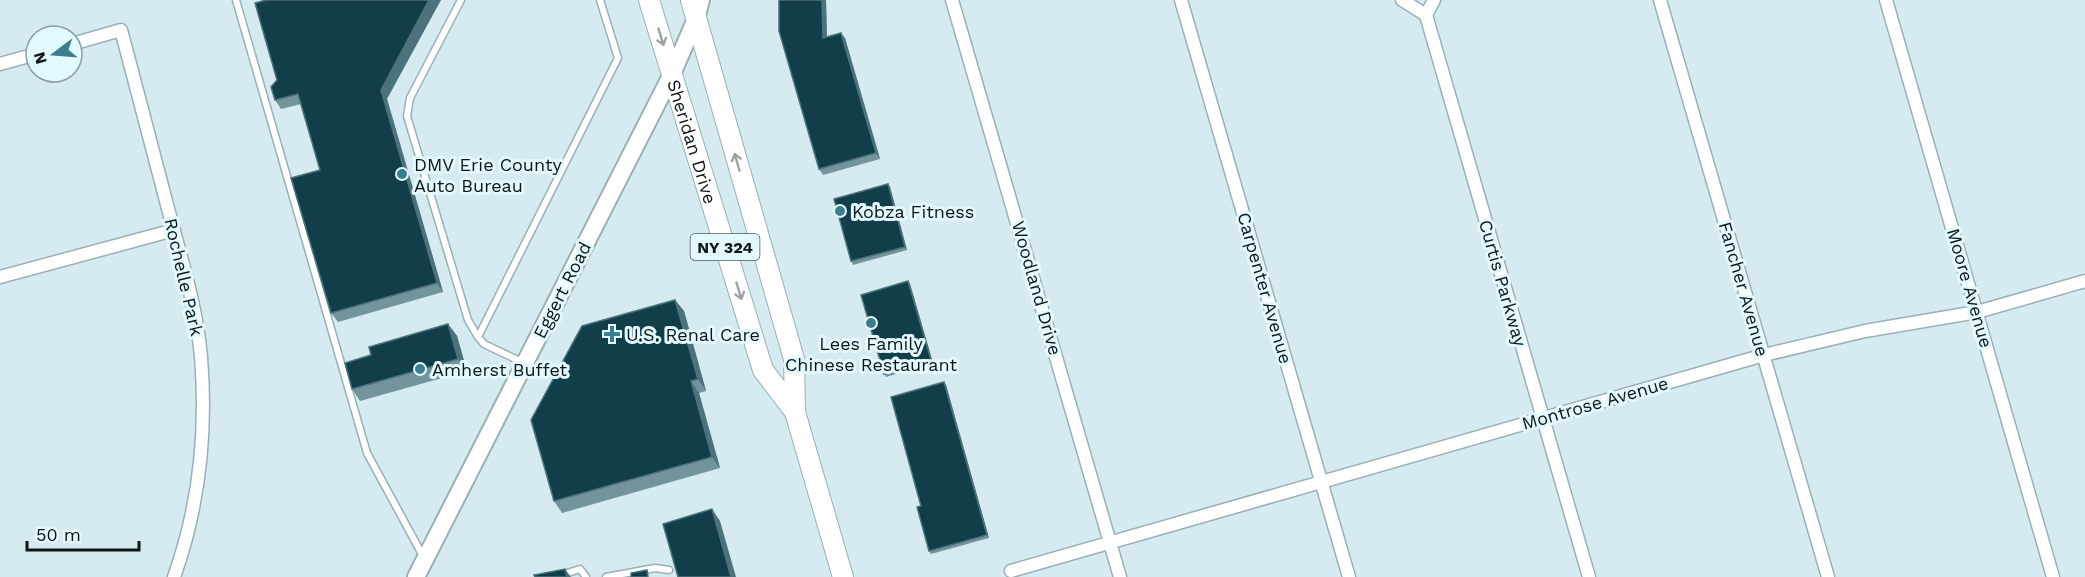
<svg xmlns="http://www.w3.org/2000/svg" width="2085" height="577" viewBox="0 0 2085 577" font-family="'Work Sans',sans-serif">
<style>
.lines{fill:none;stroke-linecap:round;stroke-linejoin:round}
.lane-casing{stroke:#9ab0b6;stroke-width:9}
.street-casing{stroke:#9ab0b6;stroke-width:15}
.secondary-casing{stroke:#9ab0b6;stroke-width:20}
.primary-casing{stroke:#9ab0b6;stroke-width:22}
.lane{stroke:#fff;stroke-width:6}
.street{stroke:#fff;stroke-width:12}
.secondary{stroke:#fff;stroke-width:16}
.primary{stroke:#fff;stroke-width:20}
.wall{fill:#73949c}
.shaded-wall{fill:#4c727b}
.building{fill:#113e48;stroke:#4c727b;stroke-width:1.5}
.oneway{stroke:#9ea1a2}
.poi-dot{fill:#3b7e8e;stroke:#e2f9ff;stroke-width:2}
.labels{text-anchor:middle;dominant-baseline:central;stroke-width:6;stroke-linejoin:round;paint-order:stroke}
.shield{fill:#e2f9ff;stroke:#4d595d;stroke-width:1.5}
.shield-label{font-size:16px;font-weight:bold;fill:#0d1517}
.street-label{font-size:18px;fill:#0d1517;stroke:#e2f9ff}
.poi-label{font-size:18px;fill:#0d1517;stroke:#e2f9ff;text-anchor:start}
</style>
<rect width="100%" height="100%" fill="#d5ebf1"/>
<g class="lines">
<defs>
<path id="lane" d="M 236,0 L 367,453 L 423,556
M 461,0 L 410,98 L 407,116 L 468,320 L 478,337 L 484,344 L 524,363
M 478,337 L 618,58 L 600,0
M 555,577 L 580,569 L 586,577
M 606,577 L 655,568 L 669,570"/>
<path id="street" d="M 952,0 L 1120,577
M 1181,0 L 1349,577
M 1402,0 L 1426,15 L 1589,577
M 1660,0 L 1828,577
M 1886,0 L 2053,577
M 1426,15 L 1434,0
M 72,44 L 121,30 C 138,93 154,156 171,220 C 183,264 197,311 201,357 C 207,431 199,507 174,577
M 0,64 L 36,54
M 0,277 L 174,230
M 1011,571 L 1764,355 L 1865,331 L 1977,312 L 2085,281"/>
<path id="secondary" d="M 416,577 L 672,74 L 696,19 L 701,0"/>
<g id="primary">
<path id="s1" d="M 649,0 L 763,370 L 795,412"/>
<path d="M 691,0 L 794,359 L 795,412 L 843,577"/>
</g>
</defs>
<!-- lane casing -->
<use href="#lane" class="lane-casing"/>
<!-- street casing -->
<use href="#street" class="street-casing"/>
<!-- secondary casing -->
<use href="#secondary" class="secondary-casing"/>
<!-- primary casing -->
<use href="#primary" class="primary-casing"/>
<!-- lane -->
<use href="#lane" class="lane"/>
<!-- street -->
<use href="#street" class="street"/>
<!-- secondary -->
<use href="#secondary" class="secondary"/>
<!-- primary -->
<use href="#primary" class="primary"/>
</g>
<!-- wall -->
<path class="wall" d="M 779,0 L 826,0 L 827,37 L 845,38 L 880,159 L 823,175 L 819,169 Z
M 277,80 L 387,99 L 443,292 L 338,322 L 331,313 L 320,170 L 301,104 L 281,109 L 275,100 Z
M 888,184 L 890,187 L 907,250 L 853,265 L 851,261 Z
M 908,281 L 910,284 L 933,363 L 886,377 L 884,374 Z
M 675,300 L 684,311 L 706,391 L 699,393 L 720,468 L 562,513 L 554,501 Z
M 448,324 L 457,336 L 467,371 L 360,401 L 352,389 L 371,355 Z
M 946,385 L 989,538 L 931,554 L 929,551 L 921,506 Z"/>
<!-- shaded-wall -->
<path class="shaded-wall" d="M 429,0 L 441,0 L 387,99 L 443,292 L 437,283 L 381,90 Z
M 822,0 L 826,0 L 827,44 L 823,38 Z
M 841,33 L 845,38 L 880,159 L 876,153 Z
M 888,184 L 890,187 L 907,250 L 905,247 Z
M 908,281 L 910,284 L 933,363 L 931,360 Z
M 675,300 L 684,311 L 706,391 L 698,379 Z
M 448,324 L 457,336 L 467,371 L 458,359 Z
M 691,381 L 699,393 L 720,468 L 712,457 Z
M 944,382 L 946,385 L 989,538 L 987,535 Z
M 712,509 L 720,521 L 736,577 L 731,577 Z
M 565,569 L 571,577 L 567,577 Z"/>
<!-- building -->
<path class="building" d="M 266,0 L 429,0 L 381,90 L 437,283 L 331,313 L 291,178 L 320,170 L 298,94 L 275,100 L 271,87 L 277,80 L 255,3 Z
M 779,0 L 822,0 L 823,38 L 841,33 L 876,153 L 819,169 L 779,31 Z
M 888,184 L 905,247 L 851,261 L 834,199 Z
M 908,281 L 931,360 L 884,374 L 861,295 Z
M 675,300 L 698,379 L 691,381 L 712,457 L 554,501 L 531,420 L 582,326 Z
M 448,324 L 458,359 L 352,389 L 345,363 L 371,355 L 369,347 Z
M 944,382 L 987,535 L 929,551 L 917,507 L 921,506 L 891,397 Z
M 712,509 L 731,577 L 678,577 L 663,524 Z
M 565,569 L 567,577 L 535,577 L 534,575 Z
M 647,570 L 648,577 L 631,577 L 631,573 Z"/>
<!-- one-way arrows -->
<defs><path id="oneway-shaft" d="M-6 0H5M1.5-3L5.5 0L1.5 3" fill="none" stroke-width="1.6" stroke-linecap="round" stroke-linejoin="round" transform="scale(1.5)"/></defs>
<g class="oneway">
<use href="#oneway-shaft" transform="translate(661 37) rotate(73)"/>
<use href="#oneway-shaft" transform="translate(737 162) rotate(-106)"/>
<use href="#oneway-shaft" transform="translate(739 291) rotate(73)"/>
</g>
<!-- markers -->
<g class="poi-dot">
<circle cx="402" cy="174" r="6"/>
<circle cx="840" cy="211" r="6"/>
<circle cx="871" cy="323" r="6"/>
<path d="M609 325h6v6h6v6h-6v6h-6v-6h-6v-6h6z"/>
<circle cx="420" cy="369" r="6"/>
</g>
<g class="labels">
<!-- shield labels -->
<rect class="shield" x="690.5" y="234" width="69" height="26" rx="4.5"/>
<g class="shield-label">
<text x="725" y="247">NY 324</text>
</g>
<!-- street labels -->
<g class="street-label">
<text stroke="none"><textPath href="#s1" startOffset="148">Sheridan Drive</textPath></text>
<text transform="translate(184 277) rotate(77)">Rochelle Park</text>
<text transform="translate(1503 283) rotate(74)">Curtis Parkway</text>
<text transform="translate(1037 288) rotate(74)">Woodland Drive</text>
<text transform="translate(1265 288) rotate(74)">Carpenter Avenue</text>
<text transform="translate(1970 288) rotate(74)">Moore Avenue</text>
<text transform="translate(1744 289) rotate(74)">Fancher Avenue</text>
<text transform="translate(562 290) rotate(-63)">Eggert Road</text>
<text transform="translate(1595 403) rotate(-16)">Montrose Avenue</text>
</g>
<!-- poi labels -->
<g class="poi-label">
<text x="414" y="164">DMV Erie County<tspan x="414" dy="21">Auto Bureau</tspan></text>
<text x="852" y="211">Kobza Fitness</text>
<text x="626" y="334">U.S. Renal Care</text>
<text x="871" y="343" text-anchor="middle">Lees Family<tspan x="871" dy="21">Chinese Restaurant</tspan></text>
<text x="432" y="369">Amherst Buffet</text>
</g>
</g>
<!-- north arrow -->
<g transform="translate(54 54) rotate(254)"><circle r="28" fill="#e2f9ff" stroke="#8d9ea2" stroke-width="1.5"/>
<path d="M0-4.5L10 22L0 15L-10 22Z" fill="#3b7e8e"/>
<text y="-9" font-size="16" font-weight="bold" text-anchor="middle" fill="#0d1517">N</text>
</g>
<!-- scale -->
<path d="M27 541v9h112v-9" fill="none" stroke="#0d1517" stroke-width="3"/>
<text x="36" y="541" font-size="18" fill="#0d1517" stroke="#e2f9ff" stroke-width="4.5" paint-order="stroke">50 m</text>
</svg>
